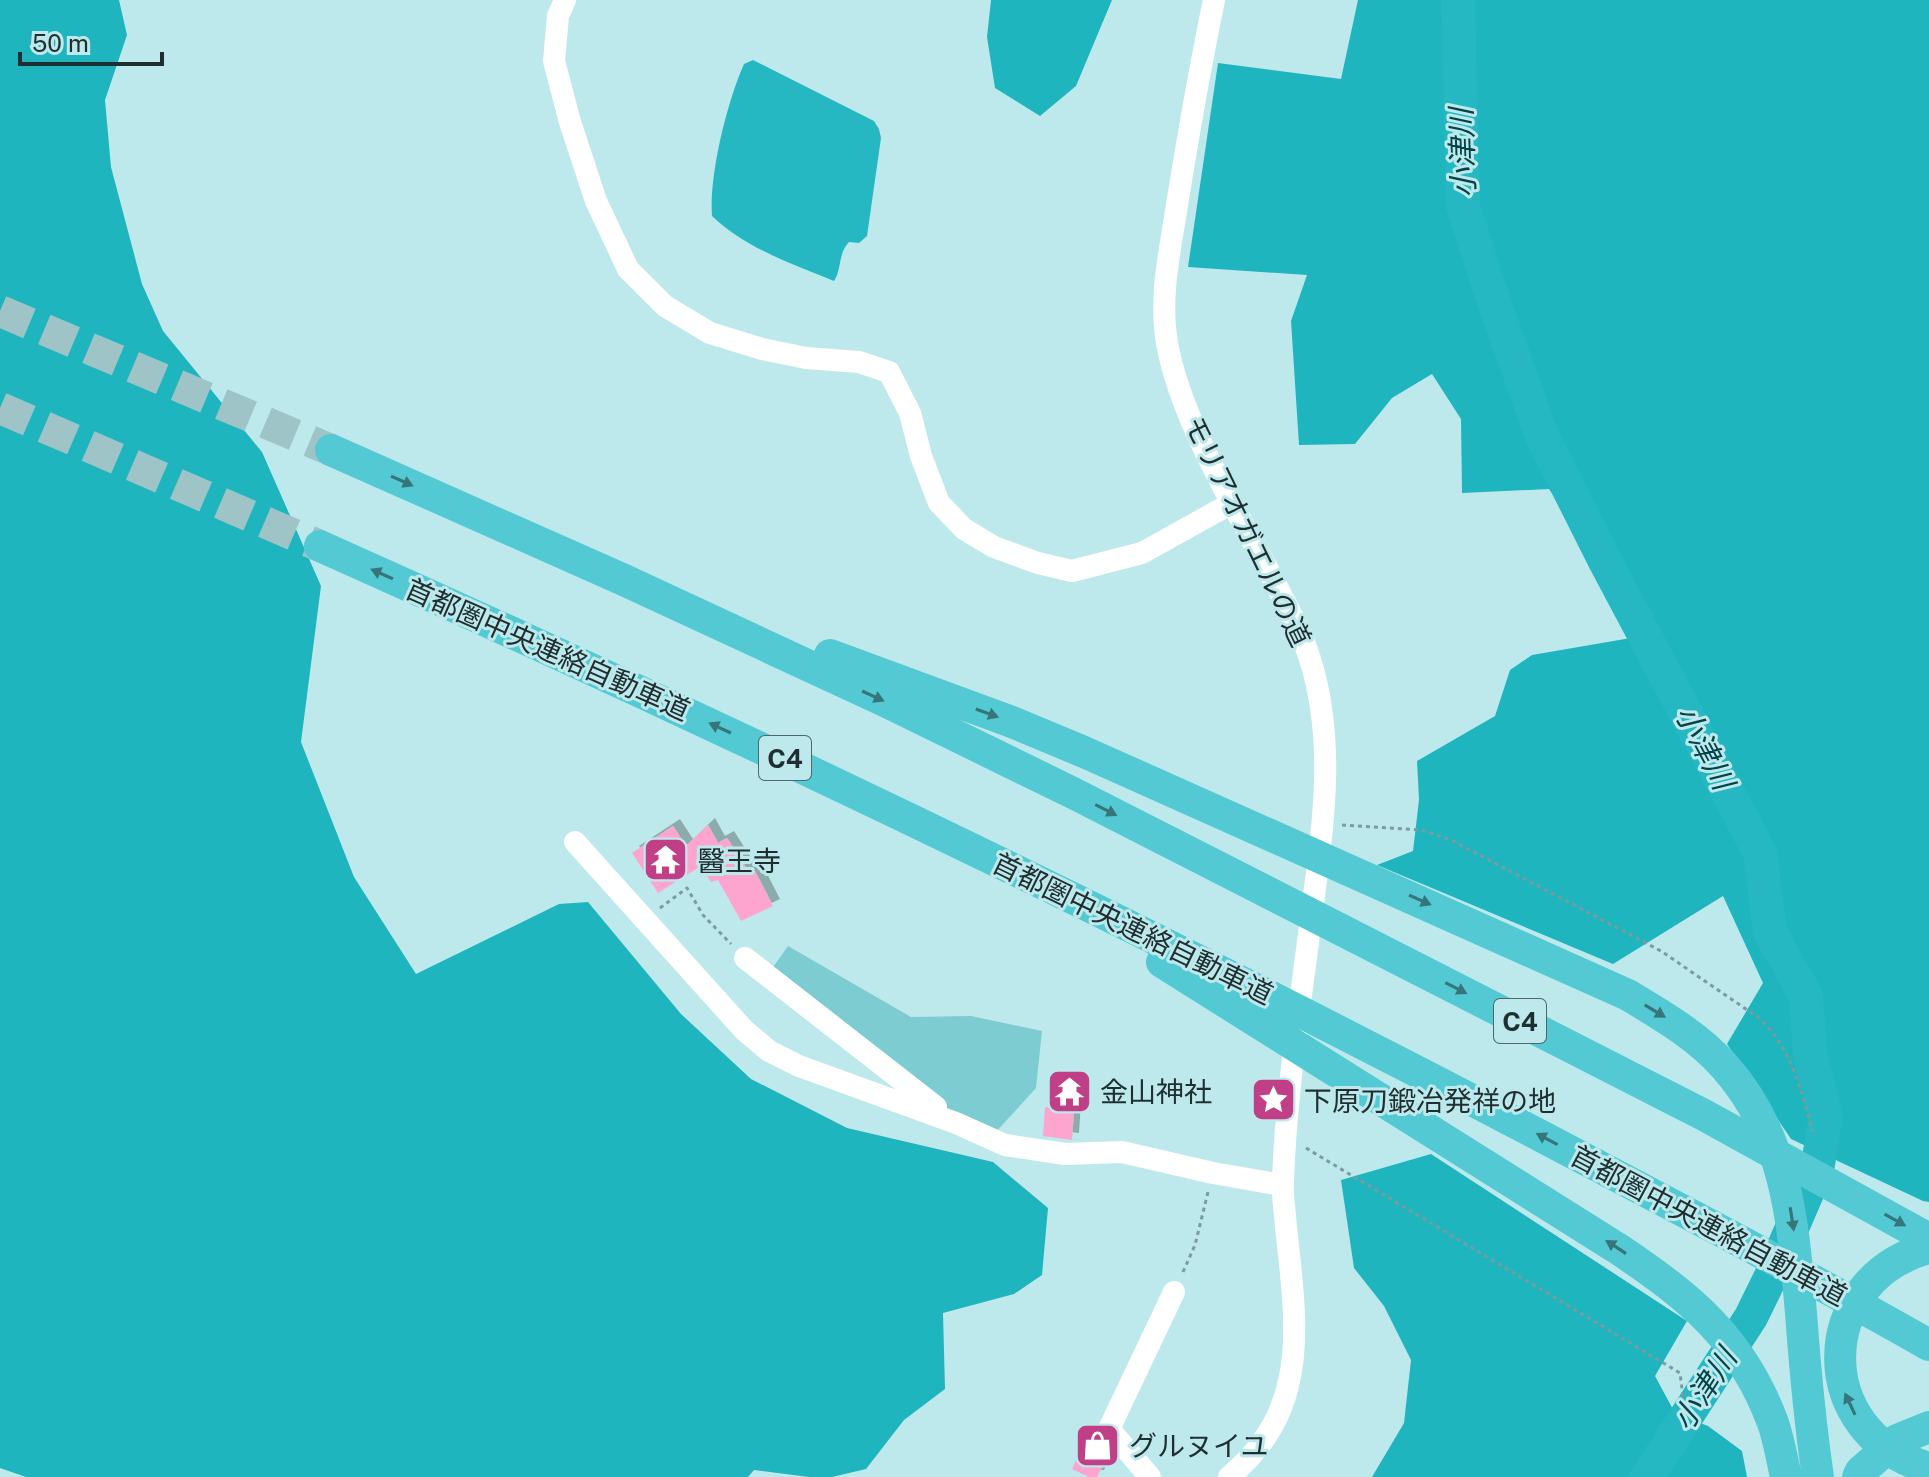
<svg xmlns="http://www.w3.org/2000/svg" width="1929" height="1477" viewBox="0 0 1929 1477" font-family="'Public Sans','Noto Sans JP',sans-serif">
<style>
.green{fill:#7cccd2}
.forest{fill:#1eb5bf}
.water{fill:#25b8c3}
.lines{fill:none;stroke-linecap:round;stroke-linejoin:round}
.river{stroke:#25b8c3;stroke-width:34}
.building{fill:#fda5cf;filter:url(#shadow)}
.highway-tunnel{stroke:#9ec4c7;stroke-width:32;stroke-dasharray:32 16;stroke-linecap:butt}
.path{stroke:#7b9b9d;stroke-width:3;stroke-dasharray:4 4;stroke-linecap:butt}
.minor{stroke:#fff;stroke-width:22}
.highway{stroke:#53cad3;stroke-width:32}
.oneway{fill:#36757a}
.labels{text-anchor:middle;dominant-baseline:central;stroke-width:6;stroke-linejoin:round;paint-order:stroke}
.shield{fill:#bee9ec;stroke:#4f6769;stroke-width:2}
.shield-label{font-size:26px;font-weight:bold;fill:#1f2f31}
.street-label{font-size:28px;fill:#1f2f31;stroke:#bee9ec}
.poi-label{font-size:28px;fill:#1f2f31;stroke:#bee9ec;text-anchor:start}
.water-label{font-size:30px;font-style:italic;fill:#044449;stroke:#bee9ec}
</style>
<defs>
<filter id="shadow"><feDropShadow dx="7" dy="-7" stdDeviation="0" flood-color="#0004"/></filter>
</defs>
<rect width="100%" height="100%" fill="#bee9ec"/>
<!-- green -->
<path class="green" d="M 788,946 L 911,1017 L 971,1016 L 1042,1031 L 1036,1088 L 995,1133 L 958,1118 L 771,970 Z"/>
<!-- forest -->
<path class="forest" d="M 0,0 L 119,0 L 127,35 L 105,100 L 111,167 L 142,284 L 163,331 L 262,452 L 321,586 L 301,742 L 354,877 L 416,974 L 559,904 L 588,902 L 681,1014 L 751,1079 L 847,1128 L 993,1162 L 1048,1208 L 1042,1275 L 1014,1294 L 943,1313 L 945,1389 L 904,1420 L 866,1469 L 832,1477 L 809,1477 L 754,1470 L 748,1477 L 26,1477 L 0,1468 Z
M 991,0 L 1112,0 L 1076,86 L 1040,116 L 995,88 L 987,37 Z
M 1358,0 L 1929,0 L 1929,1202 L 1923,1201 L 1791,1139 L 1727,1044 L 1763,983 L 1723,896 L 1613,964 L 1377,865 L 1413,851 L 1419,800 L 1417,761 L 1495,716 L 1510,670 L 1532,655 L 1654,634 L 1549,489 L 1462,493 L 1461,419 L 1432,374 L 1392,398 L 1355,444 L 1299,445 L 1291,321 L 1307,275 L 1188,267 L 1218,63 L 1341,79 Z
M 1431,1154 L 1687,1321 L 1655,1376 L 1675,1413 L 1708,1426 L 1742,1451 L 1747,1477 L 1372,1477 L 1404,1423 L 1411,1360 L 1384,1306 L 1354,1268 L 1341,1180 Z"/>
<!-- water -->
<path class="water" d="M 753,60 L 874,121 L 879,129 L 881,138 L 867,236 L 859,243 L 849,242 C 838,253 842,269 834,281 C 792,264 745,248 712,216 C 709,175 727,102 744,64 Z"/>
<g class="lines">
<!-- river -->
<path class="river" d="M 1458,0 L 1463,206 L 1495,305 L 1542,436 L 1605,561 L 1760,853 L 1770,932 L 1806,996 L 1810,1054 L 1826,1116 L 1817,1170 L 1773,1272 L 1751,1317 L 1647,1477"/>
</g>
<!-- building -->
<path class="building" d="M 708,825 L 718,843 L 727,838 L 750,874 L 755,871 L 773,906 L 741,921 L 718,880 L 711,882 L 701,866 L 658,893 L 632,853 L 673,826 L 686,846 Z
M 1045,1107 L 1074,1109 L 1072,1140 L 1043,1136 Z
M 1089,1433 L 1098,1437 L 1110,1451 L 1097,1477 L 1089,1477 L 1072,1469 Z"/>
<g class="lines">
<!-- highway-tunnel -->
<path class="highway-tunnel" d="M 0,311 L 331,450
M 0,408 L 320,546"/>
<!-- path -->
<path class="path" d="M 1342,825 L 1421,830 L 1451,840 L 1661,951 L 1759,1018 C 1792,1049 1801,1090 1813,1132
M 660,908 L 687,888 L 703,915 L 731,944
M 1306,1148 L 1680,1373 L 1683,1397
M 1183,1272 L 1195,1245 L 1208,1192"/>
<!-- minor -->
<path class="minor" d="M 565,0 L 558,16 L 554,61 L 570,122 L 596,201 L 628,269 L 665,306 L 710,333 L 762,349 L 806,358 L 859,362 L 889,372 L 910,413 L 921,456 L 939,503 L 964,529 L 994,547 L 1038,563 L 1072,571 L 1142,553 L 1232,503
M 1214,0 C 1200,68 1188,136 1177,205 C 1170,251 1159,297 1167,343 C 1180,418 1235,508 1271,575 C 1285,603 1301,630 1310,659 C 1337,745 1322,832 1311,919 C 1300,1006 1286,1094 1283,1181 C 1282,1196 1285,1212 1286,1227 C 1291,1275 1300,1334 1289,1381 C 1281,1420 1259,1452 1229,1477
M 575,842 L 744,1030 L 769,1051 L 799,1066 L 956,1123 L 1005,1145 L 1065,1154 L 1122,1152 L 1213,1173 L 1282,1185
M 745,958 L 936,1107
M 1150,1477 L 1109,1429 L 1174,1292"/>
<!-- highway -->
<path class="highway" d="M 331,450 L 624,580 L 887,702 L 1075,794 L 1704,1115 L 1929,1239
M 320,546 C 732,730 1139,925 1539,1135 C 1670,1204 1801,1272 1929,1345
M 830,655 L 1012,722 L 1084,752 L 1628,995 C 1663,1016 1699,1037 1726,1068 C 1788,1139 1793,1224 1801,1313 C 1805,1368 1810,1423 1818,1477
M 1162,962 L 1620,1250 C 1691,1298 1742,1339 1773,1423 C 1779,1440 1782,1459 1786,1477
M 1929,1248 C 1812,1279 1809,1434 1929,1468
M 1858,1477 L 1861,1471 L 1897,1440 L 1929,1427"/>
</g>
<!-- one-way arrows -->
<defs><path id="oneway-solid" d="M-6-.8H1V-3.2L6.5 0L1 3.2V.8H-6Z" transform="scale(2)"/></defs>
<g class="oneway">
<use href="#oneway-solid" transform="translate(402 481) rotate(24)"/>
<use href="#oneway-solid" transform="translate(382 574) rotate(-156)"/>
<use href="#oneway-solid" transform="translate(873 696) rotate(25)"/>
<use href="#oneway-solid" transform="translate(987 713) rotate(20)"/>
<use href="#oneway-solid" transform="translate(720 728) rotate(-155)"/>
<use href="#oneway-solid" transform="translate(1106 810) rotate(27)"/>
<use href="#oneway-solid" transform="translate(1420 900) rotate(24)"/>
<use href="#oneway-solid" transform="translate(1456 988) rotate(27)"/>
<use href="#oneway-solid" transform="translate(1655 1011) rotate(31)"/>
<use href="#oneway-solid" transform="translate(1547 1139) rotate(-152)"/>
<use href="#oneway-solid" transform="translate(1792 1219) rotate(81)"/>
<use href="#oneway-solid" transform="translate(1895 1220) rotate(29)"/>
<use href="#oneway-solid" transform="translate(1616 1247) rotate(-147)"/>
<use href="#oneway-solid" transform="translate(1850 1404) rotate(-115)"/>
</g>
<!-- icons -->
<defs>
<symbol id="temple-square" viewBox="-11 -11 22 22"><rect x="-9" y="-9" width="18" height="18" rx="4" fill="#c13f87" stroke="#bee9ec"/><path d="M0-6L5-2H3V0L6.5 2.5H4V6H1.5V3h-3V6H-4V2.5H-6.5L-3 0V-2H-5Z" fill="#fff"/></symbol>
<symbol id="sight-square" viewBox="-11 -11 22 22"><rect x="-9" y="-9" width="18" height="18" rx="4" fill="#c13f87" stroke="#bee9ec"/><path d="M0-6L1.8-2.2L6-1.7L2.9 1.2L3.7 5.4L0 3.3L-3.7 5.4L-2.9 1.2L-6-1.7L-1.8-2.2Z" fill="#fff"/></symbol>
<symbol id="shop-square" viewBox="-11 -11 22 22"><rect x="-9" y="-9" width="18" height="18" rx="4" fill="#c13f87" stroke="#bee9ec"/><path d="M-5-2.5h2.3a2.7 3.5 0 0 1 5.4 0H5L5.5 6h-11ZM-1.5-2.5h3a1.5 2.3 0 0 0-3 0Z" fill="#fff"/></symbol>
</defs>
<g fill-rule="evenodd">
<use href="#temple-square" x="640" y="834" width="51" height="51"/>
<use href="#temple-square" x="1044" y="1066" width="51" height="51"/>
<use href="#sight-square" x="1248" y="1074" width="51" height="51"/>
<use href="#shop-square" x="1072" y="1420" width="51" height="51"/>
</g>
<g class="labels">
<!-- shield labels -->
<g class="shield">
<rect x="759" y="736" width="52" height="44" rx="6"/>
<rect x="1494" y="999" width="52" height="44" rx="6"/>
</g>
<g class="shield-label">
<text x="785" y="758">C4</text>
<text x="1520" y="1021">C4</text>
</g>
<!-- street labels -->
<g class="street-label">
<text transform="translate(1248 531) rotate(64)">モリアオガエルの道</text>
<text transform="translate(548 649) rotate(24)">首都圏中央連絡自動車道</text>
<text transform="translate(1133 928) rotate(26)">首都圏中央連絡自動車道</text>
<text transform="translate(1709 1225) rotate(28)">首都圏中央連絡自動車道</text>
</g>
<!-- poi labels -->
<g class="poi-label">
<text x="697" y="860">醫王寺</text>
<text x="1100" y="1091">金山神社</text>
<text x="1304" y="1100">下原刀鍛冶発祥の地</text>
<text x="1129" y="1445">グルヌイユ</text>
</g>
<!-- water labels -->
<g class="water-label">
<text transform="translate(1462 153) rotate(-92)">小津川</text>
<text transform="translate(1705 747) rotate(62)">小津川</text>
<text transform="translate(1704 1389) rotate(-57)">小津川</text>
</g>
</g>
<!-- scale -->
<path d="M20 52v12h142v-12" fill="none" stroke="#1f2f31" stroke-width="4"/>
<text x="32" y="52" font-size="24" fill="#1f2f31" stroke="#bee9ec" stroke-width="6" paint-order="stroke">50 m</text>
</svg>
